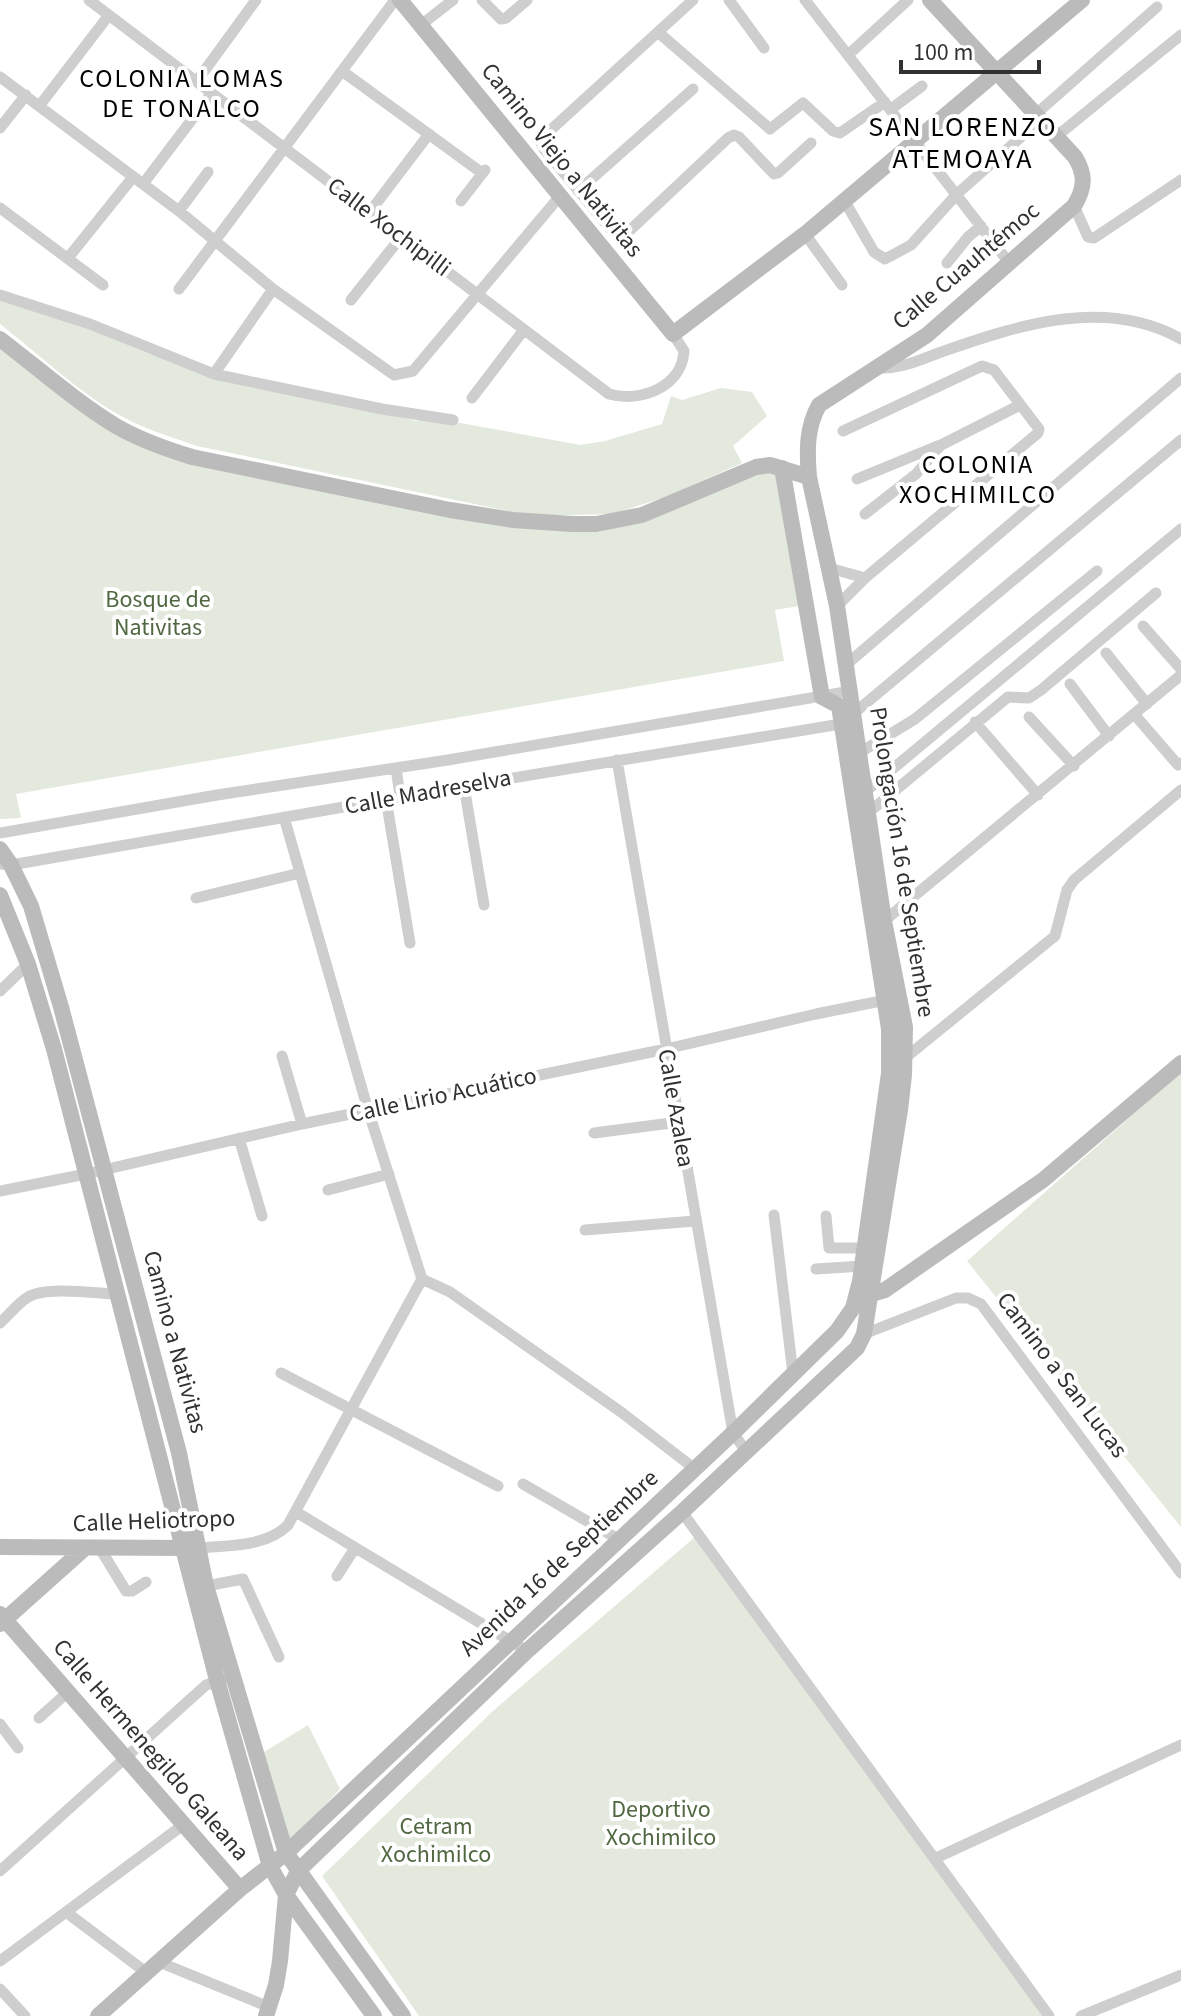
<svg xmlns="http://www.w3.org/2000/svg" width="1181" height="2016" viewBox="0 0 1181 2016" font-family="'Source Sans 3',sans-serif">
<style>
.green{fill:#e3e9dd}
.lines{fill:none;stroke-linecap:round;stroke-linejoin:round}
.street{stroke:#cecece;stroke-width:11}
.secondary{stroke:#bbb;stroke-width:16}
.labels{text-anchor:middle;dominant-baseline:central;stroke-width:8;stroke-linejoin:round;paint-order:stroke}
.street-label{font-size:24px;fill:#313131;stroke:#fff}
.park-label{font-size:24px;fill:#516842;stroke:#fff}
.neighbourhood-label{font-size:26px;letter-spacing:2px;fill:#000;stroke:#fff}
.quarter-label{font-size:28px;letter-spacing:2px;fill:#000;stroke:#fff}
</style>
<rect width="100%" height="100%" fill="#fff"/>
<!-- green -->
<path class="green" d="M 0,291 L 149,354 L 416,421 L 420,419 L 455,422 L 580,445 L 605,441 L 662,424 L 671,396 L 682,400 L 721,388 L 752,392 L 767,416 L 733,446 L 742,463 L 669,496 L 612,514 L 532,516 L 197,446 C 172,437 146,430 123,417 C 80,394 39,354 0,324 Z
M 0,342 L 144,442 L 586,530 L 748,474 L 775,472 L 799,606 L 775,610 L 784,661 L 16,794 L 21,818 L 0,819 Z
M 1181,1072 L 1181,1527 L 967,1261 Z
M 696,1536 L 1043,2016 L 419,2016 L 322,1876 L 493,1711 Z
M 308,1725 L 340,1789 L 288,1845 L 264,1752 Z"/>
<g class="lines">
<!-- street -->
<path class="street" d="M 89,0 L 609,394 C 640,403 682,387 684,351 L 673,334
M 482,0 L 501,19 L 506,18 L 527,0
M 693,0 L 543,137 L 541,143 L 544,149 L 613,232 L 621,236 L 626,234 L 728,138 L 734,135 L 739,137 L 774,174 L 778,173 L 811,143
M 729,0 L 764,48
M 805,0 L 1010,264
M 421,25 L 453,0
M 659,33 L 770,129 L 803,103 L 833,131 L 840,133 L 885,102
M 848,55 L 908,0
M 342,71 L 482,173
M 0,77 L 179,211 L 273,289 L 394,375 L 413,371 L 560,196
M 197,81 L 256,0
M 40,105 L 109,15
M 891,109 L 922,86
M 1036,114 L 1157,7
M 0,128 L 26,95
M 1057,136 L 1181,35
M 143,184 L 212,93
M 578,191 L 693,89
M 844,200 L 874,252 L 885,259 L 911,245 L 957,194 L 1041,119
M 461,201 L 485,170
M 1074,206 L 1088,237 L 1094,238 L 1181,180
M 0,208 L 103,285
M 179,211 L 208,172
M 369,213 L 429,134
M 805,234 L 842,285
M 68,258 L 133,177
M 947,263 L 968,237 L 981,226
M 179,289 L 395,0
M 0,295 L 90,324 L 214,374 L 382,409 L 453,420
M 351,300 L 401,237
M 876,368 C 902,370 923,358 947,350 C 1022,324 1107,297 1181,339
M 214,374 L 273,289
M 472,398 L 523,331
M 857,479 L 940,445
M 865,514 L 916,474 L 941,445 L 1020,405
M 829,568 L 865,578
M 837,606 L 865,578 L 1038,433 L 1039,429 L 994,370 L 982,366 L 843,431
M 1143,626 L 1181,669
M 1106,653 L 1147,704
M 847,664 L 1181,378
M 1070,684 L 1109,736
M 1134,714 L 1178,765 L 1181,763
M 1029,717 L 1074,766
M 975,722 L 1038,795
M 859,753 L 915,719 L 1097,571
M 617,760 L 733,1433 L 746,1451
M 396,768 L 400,796
M 464,786 L 484,905
M 866,791 L 1181,529
M 386,799 L 410,943
M 869,812 L 1008,697 L 1029,698 L 1041,690 L 1156,593
M 284,817 L 368,1110 L 422,1279
M 0,833 L 217,795 L 448,760 L 851,691
M 0,864 L 11,865 L 464,786 L 841,724 L 1181,440
M 196,898 L 300,873
M 884,921 L 1181,675
M 0,991 L 28,964
M 282,1056 L 302,1124
M 905,1058 L 1055,936 L 1067,890 L 1074,880 L 1181,790
M 594,1133 L 679,1122
M 239,1138 L 262,1216
M 328,1190 L 389,1174
M 0,1191 L 86,1174 L 302,1124 L 666,1049 L 816,1014 L 891,999
M 774,1215 L 793,1374
M 826,1216 L 829,1248 L 864,1248
M 585,1230 L 695,1221
M 816,1269 L 862,1266
M 422,1279 L 450,1292 L 621,1412 L 695,1469
M 0,1323 C 8,1316 18,1303 28,1297 C 46,1286 95,1293 116,1294
M 864,1334 L 956,1298 L 968,1298 L 981,1304 L 1181,1573
M 281,1373 L 498,1486
M 523,1484 L 618,1539
M 296,1512 L 527,1651
M 682,1512 L 1049,2016
M 99,1547 L 126,1591 L 132,1591 L 146,1582
M 200,1548 C 230,1545 266,1547 288,1525 L 422,1279
M 337,1576 L 355,1548
M 206,1586 L 243,1579 L 279,1657
M 39,1718 L 68,1692
M 0,1724 L 18,1748
M 936,1858 L 1181,1745
M 0,1871 L 206,1685 L 223,1679
M 66,1912 L 147,1973
M 0,1961 L 183,1825
M 159,1962 L 269,2007
M 0,1989 L 25,2016
M 1081,2016 L 1181,1975"/>
<!-- secondary -->
<path class="secondary" d="M 400,0 L 673,334 L 805,234 L 1082,0
M 0,339 C 38,368 75,401 116,426 C 140,440 166,449 192,457 L 450,510 L 513,520 L 572,524 L 596,524 L 642,515 L 756,467 L 770,465 L 809,477 L 837,606 L 884,921 L 905,1027 L 904,1075 L 900,1110 L 864,1334 L 857,1348 L 682,1512 L 527,1651 L 298,1871 L 286,1895 L 280,1961 L 276,1985 L 266,2016
M 809,477 C 807,452 806,428 819,405 L 927,335 L 1074,206 C 1085,188 1086,175 1075,157 L 930,0
M 0,849 L 11,865 L 31,906 L 61,1007 L 179,1453 L 206,1586 L 286,1853 L 403,2016
M 0,895 L 28,964 L 54,1049 L 217,1680 L 270,1866 L 286,1895 L 374,2016
M 865,1296 L 885,1290 L 1043,1180 L 1181,1063
M 0,1547 L 190,1548
M 0,1614 L 240,1889
M 0,1624 L 85,1548
M 98,2016 L 240,1889 L 286,1853 L 733,1433 L 837,1331 L 853,1308 L 860,1281 L 889,1073 L 889,1029 L 839,706 L 822,697 L 782,468"/>
</g>
<g class="labels">
<!-- street labels -->
<g class="street-label">
<text transform="translate(562 160) rotate(51)">Camino Viejo a Nativitas</text>
<text transform="translate(389 227) rotate(37)">Calle Xochipilli</text>
<text transform="translate(966 266) rotate(-40)">Calle Cuauhtémoc</text>
<text transform="translate(428 792) rotate(-10)">Calle Madreselva</text>
<text transform="translate(902 862) rotate(81)">Prolongación 16 de Septiembre</text>
<text transform="translate(443 1095) rotate(-12)">Calle Lirio Acuático</text>
<text transform="translate(676 1108) rotate(80)">Calle Azalea</text>
<text transform="translate(175 1342) rotate(75)">Camino a Nativitas</text>
<text transform="translate(1062 1375) rotate(53)">Camino a San Lucas</text>
<text transform="translate(154 1521) rotate(-2)">Calle Heliotropo</text>
<text transform="translate(559 1563) rotate(-43)">Avenida 16 de Septiembre</text>
<text transform="translate(151 1750) rotate(49)">Calle Hermenegildo Galeana</text>
</g>
<!-- park labels -->
<g class="park-label">
<text x="158" y="599">Bosque de<tspan x="158" dy="28">Nativitas</tspan></text>
<text x="661" y="1809">Deportivo<tspan x="661" dy="28">Xochimilco</tspan></text>
<text x="436" y="1826">Cetram<tspan x="436" dy="28">Xochimilco</tspan></text>
</g>
<!-- neighbourhood labels -->
<g class="neighbourhood-label">
<text x="182" y="78">COLONIA LOMAS<tspan x="182" dy="30">DE TONALCO</tspan></text>
<text x="978" y="464">COLONIA<tspan x="978" dy="30">XOCHIMILCO</tspan></text>
</g>
<!-- quarter labels -->
<g class="quarter-label">
<text x="963" y="127">SAN LORENZO<tspan x="963" dy="32">ATEMOAYA</tspan></text>
</g>
</g>
<!-- scale -->
<path d="M901 60v12h138v-12" fill="none" stroke="#313131" stroke-width="4"/>
<text x="913" y="60" font-size="24" fill="#313131" stroke="#ffffff" stroke-width="6" paint-order="stroke">100 m</text>
</svg>
